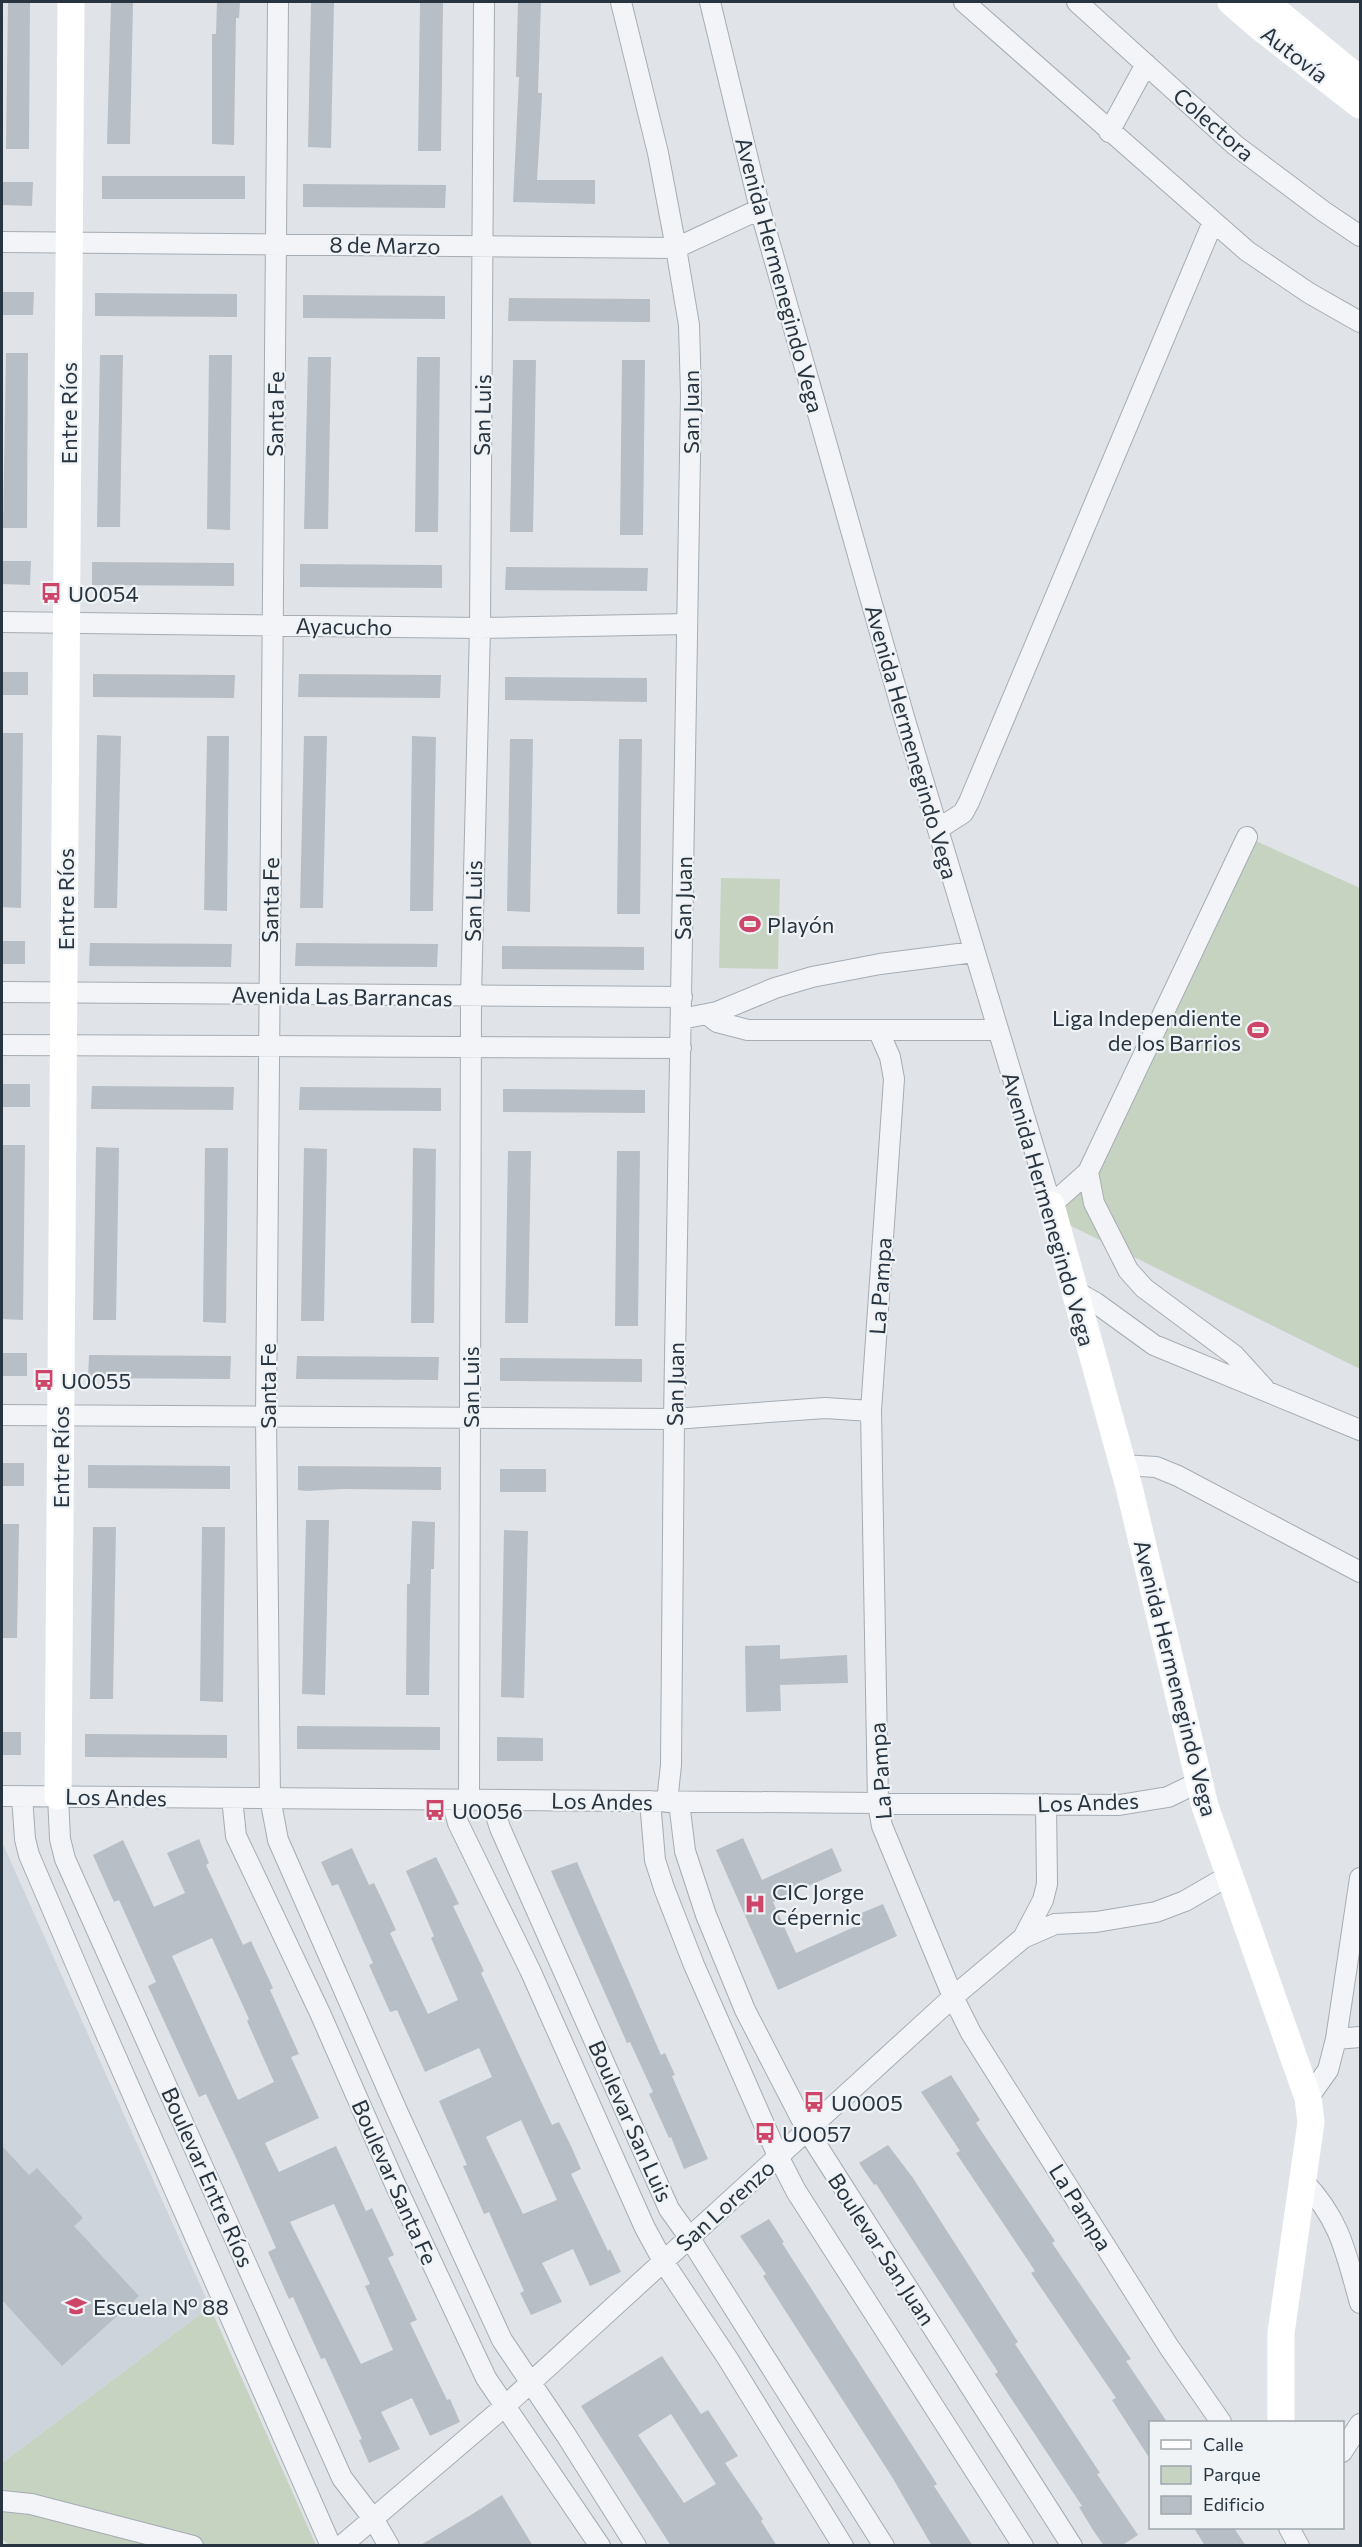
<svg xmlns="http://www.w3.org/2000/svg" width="1362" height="2547" viewBox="0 0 1362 2547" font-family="Commissioner,sans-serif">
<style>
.built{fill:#ced4db}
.green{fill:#c7d3c1}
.building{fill:#b7bec5;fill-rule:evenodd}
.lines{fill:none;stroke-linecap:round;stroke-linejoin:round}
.street-casing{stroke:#a5acb3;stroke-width:22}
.street{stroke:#f2f4f7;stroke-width:20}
.secondary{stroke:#fff;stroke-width:27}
.labels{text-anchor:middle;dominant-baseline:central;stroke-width:4.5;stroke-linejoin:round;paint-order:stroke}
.street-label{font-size:22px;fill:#283440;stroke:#eff3f6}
.poi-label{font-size:22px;fill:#283440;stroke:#eff3f6;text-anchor:start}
</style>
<rect width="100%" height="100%" fill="#e0e4e9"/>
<!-- built -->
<path class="built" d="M 2,1842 L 210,2307 L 2,2463 Z"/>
<!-- green -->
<path class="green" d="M 1247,837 L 1360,888 L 1360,1369 L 1055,1218 Z
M 721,878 L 780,879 L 778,969 L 719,968 Z
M 210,2307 L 316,2545 L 10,2546 L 2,2539 L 2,2463 Z"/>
<!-- building -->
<path class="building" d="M 8,2 L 30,2 L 29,149 L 6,149 Z
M 111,2 L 133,2 L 130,144 L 107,144 Z
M 217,2 L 240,2 L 239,18 L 236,18 L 234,145 L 212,144 L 212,34 L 216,34 Z
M 311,2 L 334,2 L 331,148 L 308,147 Z
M 420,2 L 443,2 L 441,151 L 418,151 Z
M 518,2 L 541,2 L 538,93 L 542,93 L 541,116 L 537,180 L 595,180 L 595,204 L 513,202 L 519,77 L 516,77 Z
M 102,176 L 245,176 L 245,199 L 102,199 Z
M 2,182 L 33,182 L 32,206 L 2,205 Z
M 303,184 L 446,185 L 445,208 L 303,207 Z
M 2,292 L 34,292 L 33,315 L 2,315 Z
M 95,293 L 237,294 L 237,317 L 95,316 Z
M 303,295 L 445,296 L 445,319 L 303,318 Z
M 509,298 L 650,299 L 650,322 L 508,321 Z
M 6,353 L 28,353 L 27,528 L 3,528 Z
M 100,355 L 123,355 L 120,527 L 97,527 Z
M 209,355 L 232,355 L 230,530 L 207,529 Z
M 308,357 L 331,357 L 328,529 L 304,529 Z
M 417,357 L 440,357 L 438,532 L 415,532 Z
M 513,360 L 536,360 L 533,532 L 510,532 Z
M 622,360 L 645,360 L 643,535 L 620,535 Z
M 2,561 L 31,561 L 30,585 L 2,584 Z
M 92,562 L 234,563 L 234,586 L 92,585 Z
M 300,564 L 442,565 L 442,588 L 300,587 Z
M 506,567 L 648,568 L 647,591 L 505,590 Z
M 2,672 L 28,672 L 28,695 L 2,695 Z
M 93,674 L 235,675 L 234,698 L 93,697 Z
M 299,674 L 441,675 L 440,698 L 298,697 Z
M 505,677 L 647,678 L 647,702 L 505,700 Z
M 2,733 L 23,733 L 21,908 L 2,907 Z
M 97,735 L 121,736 L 117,908 L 94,908 Z
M 207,736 L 229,736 L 227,911 L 204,910 Z
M 304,736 L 327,736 L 323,908 L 300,908 Z
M 412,736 L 436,737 L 433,911 L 410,911 Z
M 510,739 L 533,739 L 530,912 L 507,911 Z
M 619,739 L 642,739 L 640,914 L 617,914 Z
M 2,941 L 25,941 L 25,964 L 2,964 Z
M 90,943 L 232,944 L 231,967 L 89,966 Z
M 296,943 L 438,944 L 437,967 L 295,966 Z
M 502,946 L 644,947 L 644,970 L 502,969 Z
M 2,1084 L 30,1084 L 30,1107 L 2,1107 Z
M 92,1086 L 234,1087 L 233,1110 L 91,1109 Z
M 300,1087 L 441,1088 L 441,1111 L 299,1110 Z
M 503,1089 L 645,1090 L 645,1113 L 503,1112 Z
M 2,1145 L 25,1145 L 23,1320 L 2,1319 Z
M 96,1147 L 119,1148 L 116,1320 L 93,1320 Z
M 205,1148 L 228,1148 L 226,1323 L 203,1322 Z
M 304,1148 L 327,1149 L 324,1321 L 301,1321 Z
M 413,1148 L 436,1149 L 434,1323 L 411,1323 Z
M 508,1151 L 531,1151 L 528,1323 L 505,1323 Z
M 617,1151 L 640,1151 L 638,1326 L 615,1326 Z
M 2,1353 L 27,1353 L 27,1376 L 2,1376 Z
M 89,1355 L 231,1356 L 230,1379 L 88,1378 Z
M 297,1356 L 439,1357 L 438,1380 L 296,1379 Z
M 500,1358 L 642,1359 L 642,1382 L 500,1381 Z
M 2,1463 L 24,1463 L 24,1486 L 2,1486 Z
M 88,1465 L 230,1466 L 230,1489 L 88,1488 Z
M 298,1466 L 441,1467 L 441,1490 L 344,1489 L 306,1491 L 298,1490 Z
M 500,1469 L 546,1469 L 546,1492 L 500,1492 Z
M 306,1520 L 329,1520 L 325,1695 L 302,1694 Z
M 412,1521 L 435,1522 L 434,1569 L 431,1569 L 429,1695 L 406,1695 L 407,1584 L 410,1584 Z
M 2,1524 L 19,1524 L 17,1638 L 2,1638 Z
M 93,1527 L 116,1527 L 113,1699 L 90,1699 Z
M 202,1527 L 225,1527 L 223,1702 L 200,1701 Z
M 504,1530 L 528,1531 L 524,1698 L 501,1697 Z
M 780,1645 L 780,1659 L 847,1655 L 848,1683 L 780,1685 L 781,1711 L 746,1712 L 745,1646 Z
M 297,1726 L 440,1727 L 440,1750 L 297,1749 Z
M 2,1732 L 21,1732 L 21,1755 L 2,1755 Z
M 85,1734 L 227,1735 L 227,1758 L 85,1757 Z
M 497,1737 L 543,1738 L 543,1761 L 497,1761 Z
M 743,1838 L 762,1880 L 832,1848 L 842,1871 L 773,1902 L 796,1953 L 863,1923 L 859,1914 L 883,1904 L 897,1936 L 778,1990 L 716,1850 Z
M 199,1839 L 209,1863 L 206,1865 L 243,1945 L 251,1941 L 273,1988 L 270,1990 L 299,2054 L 291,2057 L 319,2118 L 265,2143 L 279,2172 L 336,2146 L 366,2211 L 372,2208 L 394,2255 L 388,2258 L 417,2320 L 410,2323 L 447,2400 L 450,2399 L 460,2422 L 430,2436 L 412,2398 L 381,2412 L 400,2449 L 369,2463 L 359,2440 L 362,2439 L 325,2358 L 321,2359 L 293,2297 L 289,2299 L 268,2252 L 276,2248 L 236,2158 L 206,2094 L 199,2097 L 148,1986 L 156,1982 L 119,1900 L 114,1902 L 93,1855 L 123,1840 L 154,1907 L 185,1893 L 167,1853 ZM 212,1938 L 249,2019 L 247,2021 L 274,2082 L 238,2100 L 172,1956 ZM 334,2204 L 370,2284 L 365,2286 L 393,2350 L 361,2364 L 290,2222 Z
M 352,1848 L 369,1885 L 374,1883 L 385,1906 L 396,1930 L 390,1933 L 428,2014 L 458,2000 L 431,1938 L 434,1936 L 406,1871 L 436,1857 L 459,1904 L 453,1906 L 484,1971 L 481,1973 L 552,2125 L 559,2122 L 571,2146 L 581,2169 L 571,2174 L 608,2251 L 610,2249 L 621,2272 L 590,2286 L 573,2249 L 542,2263 L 562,2302 L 531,2315 L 520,2293 L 524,2291 L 489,2212 L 484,2214 L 463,2166 L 467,2165 L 439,2101 L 492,2077 L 479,2048 L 425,2072 L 397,2010 L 390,2012 L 369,1965 L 373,1963 L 338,1884 L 332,1886 L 321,1862 ZM 521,2120 L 557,2200 L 523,2214 L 486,2137 Z
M 577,1862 L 661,2055 L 665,2053 L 675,2075 L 672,2076 L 708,2159 L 684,2169 L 671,2137 L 669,2138 L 649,2094 L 653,2092 L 630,2042 L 627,2043 L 551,1871 Z
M 951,2075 L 980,2120 L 976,2123 L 1055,2241 L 1052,2243 L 1131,2359 L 1126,2361 L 1167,2422 L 1150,2422 L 1150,2459 L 1112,2400 L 1116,2398 L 1031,2273 L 1035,2271 L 956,2153 L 960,2151 L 921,2092 Z
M 888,2145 L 913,2178 L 1018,2342 L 1015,2344 L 1100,2473 L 1097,2474 L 1138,2535 L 1121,2546 L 1104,2546 L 1093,2530 L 1079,2507 L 1082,2506 L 995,2374 L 998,2372 L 876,2184 L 874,2185 L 859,2163 Z
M 2,2146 L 29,2175 L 37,2168 L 73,2207 L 83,2218 L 74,2226 L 139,2296 L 62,2366 L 2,2300 Z
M 769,2219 L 784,2242 L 782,2243 L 937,2484 L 934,2486 L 973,2546 L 932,2546 L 892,2477 L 763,2276 L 766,2274 L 740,2236 Z
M 662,2356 L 701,2414 L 708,2410 L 738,2456 L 725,2463 L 763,2519 L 761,2521 L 777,2546 L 671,2546 L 581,2406 ZM 671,2414 L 716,2484 L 684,2503 L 638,2435 Z
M 502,2495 L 533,2546 L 419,2546 L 474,2513 Z
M 1194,2528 L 1234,2528 L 1246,2546 L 1205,2546 Z"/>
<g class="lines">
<defs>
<path id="street" d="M 278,2 L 266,1417 L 270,1798 L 278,1840 L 398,2113 L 502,2340 L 566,2435 L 636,2546
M 621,2 L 658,153 L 676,248 L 689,325 L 691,395 L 674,1419 L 671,1765 L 667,1802
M 710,2 L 760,209 L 904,717 L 1051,1205 L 1088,1172 L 1247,837
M 964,2 L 1247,251 L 1309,293 L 1360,322
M 1077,2 L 1235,145 L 1323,211 L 1360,236
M 1109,132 L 1146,64
M 2,242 L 676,248 L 760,209
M 2,622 L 480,628 L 687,624
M 938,829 L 963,813 L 969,802 L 1213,222
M 2,992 L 682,997
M 707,1014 L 717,1022 L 748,1030 L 998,1030
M 681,1019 L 717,1012 L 775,988 L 812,977 L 880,964 L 974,952
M 879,1032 L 890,1057 L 894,1079 L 871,1411 L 878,1804 L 882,1826 L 953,1997 L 971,2033 L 1169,2347 L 1221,2422
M 2,1045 L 681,1048
M 1088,1172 L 1094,1203 L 1128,1270 L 1144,1288 L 1234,1355 L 1264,1388
M 1075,1291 L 1096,1303 L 1154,1345 L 1360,1430
M 2,1415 L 674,1419 L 825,1408 L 871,1411
M 1122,1465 L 1156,1467 L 1178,1476 L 1360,1572
M 2,1796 L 1119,1805 L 1168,1797 L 1199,1782
M 22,1796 L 25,1839 L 29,1855 L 99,2018 L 331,2546
M 58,1796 L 60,1839 L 65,1859 L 342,2478 L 374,2520 L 389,2546
M 232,1798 L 236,1836 L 320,2013 L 395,2184 L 486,2378 L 600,2546
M 452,1800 L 458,1823 L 530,1970 L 645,2228 L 663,2261 L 728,2359 L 843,2546
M 469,1800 L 471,997 L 480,628 L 484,2
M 491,1800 L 500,1828 L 669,2209 L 689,2237 L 884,2546
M 650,1801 L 655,1860 L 664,1888 L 694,1965 L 778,2156 L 796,2191 L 1023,2546
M 679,1802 L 685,1851 L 706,1915 L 745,2010 L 807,2130 L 1072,2546
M 1023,1938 L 1043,1900 L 1047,1884 L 1046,1804
M 1336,2039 L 1360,2037
M 1308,2098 L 1328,2070 L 1336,2039 L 1360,1878
M 1303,2181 C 1340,2219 1346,2253 1360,2303
M 1342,2452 L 1360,2424
M 2,2501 L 31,2504 L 193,2546
M 1289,2528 L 1299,2546
M 341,2546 L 505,2406 L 953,1997 L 1023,1938 L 1055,1924 L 1096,1922 L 1156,1912 L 1185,1901 L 1230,1875"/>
</defs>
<!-- street casing -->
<use href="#street" class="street-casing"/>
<!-- street -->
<use href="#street" class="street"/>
<!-- secondary -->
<path class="secondary" d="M 1231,2 L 1260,27 L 1360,105
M 1265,2 L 1360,80
M 1051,1205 L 1129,1487 L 1205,1806 L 1308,2098 L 1311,2122 L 1281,2333 L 1281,2422
M 58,1796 L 71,2"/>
</g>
<!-- icons -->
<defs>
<symbol id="bus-bare" viewBox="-9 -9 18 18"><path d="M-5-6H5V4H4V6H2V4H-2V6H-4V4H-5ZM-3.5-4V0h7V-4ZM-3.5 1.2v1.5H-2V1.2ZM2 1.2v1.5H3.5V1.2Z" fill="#ce456a" stroke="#eff3f6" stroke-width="2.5" paint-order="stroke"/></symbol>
<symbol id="stadium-bare" viewBox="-9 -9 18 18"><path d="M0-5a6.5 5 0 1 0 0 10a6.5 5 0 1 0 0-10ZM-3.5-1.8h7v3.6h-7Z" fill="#ce456a" stroke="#eff3f6" stroke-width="2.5" paint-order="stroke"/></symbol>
<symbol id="hospital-bare" viewBox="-9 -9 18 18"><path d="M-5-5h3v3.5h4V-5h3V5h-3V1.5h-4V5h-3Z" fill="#ce456a" stroke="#eff3f6" stroke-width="2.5" paint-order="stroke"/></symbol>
<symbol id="school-bare" viewBox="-9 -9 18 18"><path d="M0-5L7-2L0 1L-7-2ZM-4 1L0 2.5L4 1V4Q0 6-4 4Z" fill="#ce456a" stroke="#eff3f6" stroke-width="2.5" paint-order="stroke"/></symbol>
</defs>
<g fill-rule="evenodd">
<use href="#bus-bare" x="36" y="578" width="30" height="30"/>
<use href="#stadium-bare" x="735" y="909" width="30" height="30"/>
<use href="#stadium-bare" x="1243" y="1015" width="30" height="30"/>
<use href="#bus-bare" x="29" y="1365" width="30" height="30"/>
<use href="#bus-bare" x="420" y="1795" width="30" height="30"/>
<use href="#hospital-bare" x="740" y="1889" width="30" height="30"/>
<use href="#bus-bare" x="799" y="2087" width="30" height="30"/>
<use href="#bus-bare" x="750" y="2118" width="30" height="30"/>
<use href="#school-bare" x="61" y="2291" width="30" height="30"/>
</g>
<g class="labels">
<!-- street labels -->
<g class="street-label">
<text transform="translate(1295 54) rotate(38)">Autovía</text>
<text transform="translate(1214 124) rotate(41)">Colectora</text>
<text transform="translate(385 245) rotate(1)">8 de Marzo</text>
<text transform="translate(780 275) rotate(75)">Avenida Hermenegindo Vega</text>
<text transform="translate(690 412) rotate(-90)">San Juan</text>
<text transform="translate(68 413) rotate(-90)">Entre Ríos</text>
<text transform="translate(275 414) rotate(-89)">Santa Fe</text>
<text transform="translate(482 415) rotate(-89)">San Luis</text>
<text transform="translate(344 626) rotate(1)">Ayacucho</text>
<text transform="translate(912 742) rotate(74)">Avenida Hermenegindo Vega</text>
<text transform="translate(683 898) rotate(-89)">San Juan</text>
<text transform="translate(65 899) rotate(-90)">Entre Ríos</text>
<text transform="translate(270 900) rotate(-89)">Santa Fe</text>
<text transform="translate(473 901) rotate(-89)">San Luis</text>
<text transform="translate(342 996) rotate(1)">Avenida Las Barrancas</text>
<text transform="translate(1049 1209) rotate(74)">Avenida Hermenegindo Vega</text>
<text transform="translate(880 1286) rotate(-86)">La Pampa</text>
<text transform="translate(675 1384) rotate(-89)">San Juan</text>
<text transform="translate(267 1386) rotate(-90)">Santa Fe</text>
<text transform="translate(470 1387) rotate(-90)">San Luis</text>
<text transform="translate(60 1457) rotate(-90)">Entre Ríos</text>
<text transform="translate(1176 1678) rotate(76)">Avenida Hermenegindo Vega</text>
<text transform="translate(880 1771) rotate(-94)">La Pampa</text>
<text transform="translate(116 1797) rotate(1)">Los Andes</text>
<text transform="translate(602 1801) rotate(1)">Los Andes</text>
<text transform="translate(1088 1802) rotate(-2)">Los Andes</text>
<text transform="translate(631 2121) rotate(66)">Boulevar San Luis</text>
<text transform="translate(208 2177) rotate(66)">Boulevar Entre Ríos</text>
<text transform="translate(395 2182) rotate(66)">Boulevar Santa Fe</text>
<text transform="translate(725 2205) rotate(-42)">San Lorenzo</text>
<text transform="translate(1081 2207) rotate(58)">La Pampa</text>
<text transform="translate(882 2249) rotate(57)">Boulevar San Juan</text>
</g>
<!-- poi labels -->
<g class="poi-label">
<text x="68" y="593">U0054</text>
<text x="767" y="924">Playón</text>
<text x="1241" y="1017" text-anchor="end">Liga Independiente<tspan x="1241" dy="25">de los Barrios</tspan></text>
<text x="61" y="1380">U0055</text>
<text x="452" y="1810">U0056</text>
<text x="772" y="1891">CIC Jorge<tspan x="772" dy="25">Cépernic</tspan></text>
<text x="831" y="2102">U0005</text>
<text x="782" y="2133">U0057</text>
<text x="93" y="2306">Escuela Nº 88</text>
</g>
</g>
<!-- border -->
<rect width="1362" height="2547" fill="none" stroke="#283440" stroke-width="6"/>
<!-- legend -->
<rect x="1149" y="2421" width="195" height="108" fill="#eff3f6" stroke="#9fa7ad" stroke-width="1.5"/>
<rect x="1161" y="2440" width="30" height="9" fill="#ffffff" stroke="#9fa7ad" stroke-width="1.5"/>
<text x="1203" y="2451" font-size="18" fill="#283440">Calle</text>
<rect x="1161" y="2466" width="30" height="18" fill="#c7d3c1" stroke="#9fa7ad" stroke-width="1.5"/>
<text x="1203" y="2481" font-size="18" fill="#283440">Parque</text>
<rect x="1161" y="2496" width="30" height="18" fill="#b7bec5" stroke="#9fa7ad" stroke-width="1.5"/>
<text x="1203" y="2511" font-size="18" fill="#283440">Edificio</text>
</svg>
